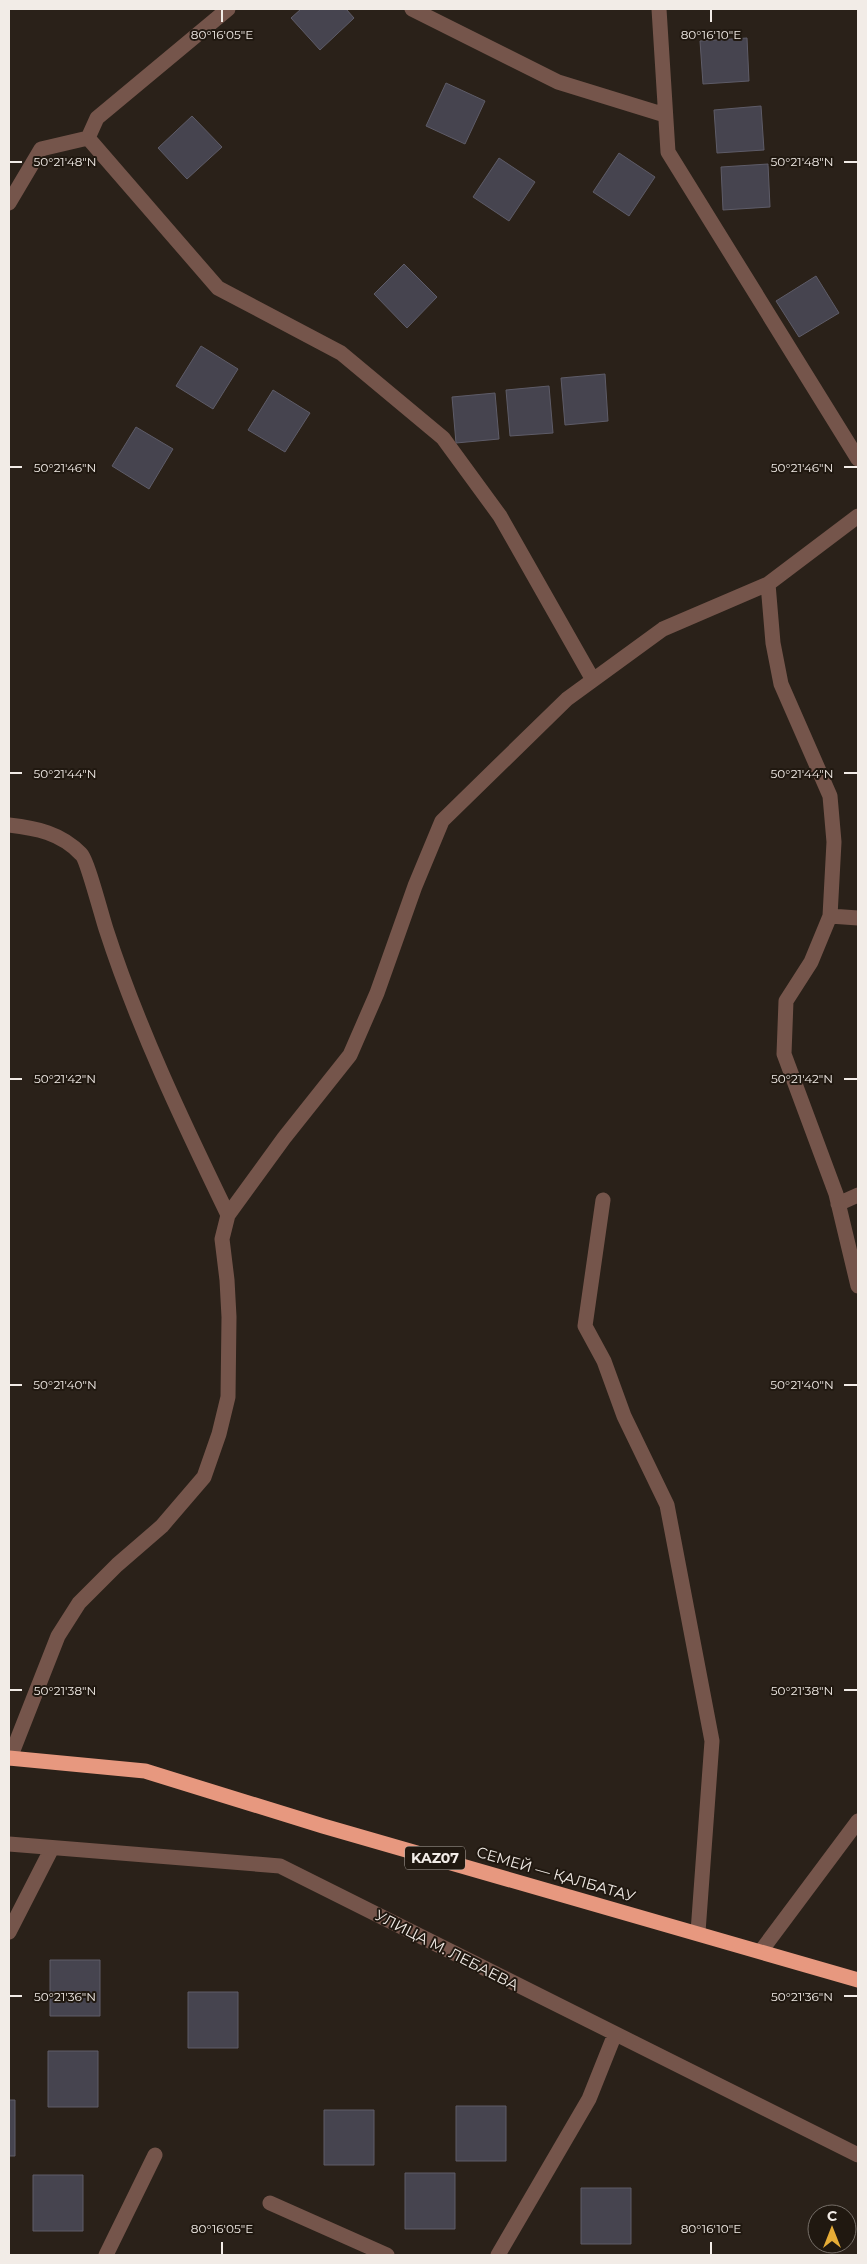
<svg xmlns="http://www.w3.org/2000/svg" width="867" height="2264" viewBox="0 0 867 2264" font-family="Montserrat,sans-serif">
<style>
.building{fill:#46444f;stroke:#5e5c68}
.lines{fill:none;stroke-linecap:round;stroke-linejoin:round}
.minor{stroke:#75554b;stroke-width:15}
.highway{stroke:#e7987f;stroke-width:15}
.ticks{fill:none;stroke:#f2ece7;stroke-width:2}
.labels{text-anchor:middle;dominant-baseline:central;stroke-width:4;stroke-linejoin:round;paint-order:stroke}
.shield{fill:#201810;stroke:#b3aca6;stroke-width:1}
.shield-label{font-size:14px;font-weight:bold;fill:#f2ece7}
.street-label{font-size:15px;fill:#f2ece7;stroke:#201810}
.ticks-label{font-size:12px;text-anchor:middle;fill:#f2ece7;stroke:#201810;stroke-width:4;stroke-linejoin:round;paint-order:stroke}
</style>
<rect width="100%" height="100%" fill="#2a2119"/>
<!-- building -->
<path class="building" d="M 301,9 L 346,9 L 354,18 L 320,50 L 291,18 Z
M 747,38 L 749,81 L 703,84 L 700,41 Z
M 446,83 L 485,101 L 465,144 L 426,126 Z
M 761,106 L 764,150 L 717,153 L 714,110 Z
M 192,116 L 222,147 L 187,179 L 158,148 Z
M 619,153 L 655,177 L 629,216 L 593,192 Z
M 499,158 L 535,182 L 509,221 L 473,197 Z
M 768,164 L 770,207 L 723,210 L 721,167 Z
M 404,264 L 437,297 L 407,328 L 374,294 Z
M 816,276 L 839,313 L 799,337 L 776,301 Z
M 201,346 L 238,369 L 213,409 L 176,386 Z
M 605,374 L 608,421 L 565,425 L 561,378 Z
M 549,386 L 553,433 L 510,436 L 506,390 Z
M 273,390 L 310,413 L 285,452 L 248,430 Z
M 495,393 L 499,439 L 456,443 L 452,397 Z
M 136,427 L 173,449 L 149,489 L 112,466 Z
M 50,1960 L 100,1960 L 100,2016 L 50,2016 Z
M 188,1992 L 238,1992 L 238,2048 L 188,2048 Z
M 48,2051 L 98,2051 L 98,2107 L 48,2107 Z
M 9,2100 L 15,2100 L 15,2156 L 9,2156 Z
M 456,2106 L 506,2106 L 506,2161 L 456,2161 Z
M 324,2110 L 374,2110 L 374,2165 L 324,2165 Z
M 405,2173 L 455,2173 L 455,2229 L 405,2229 Z
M 33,2175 L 83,2175 L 83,2231 L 33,2231 Z
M 581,2188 L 631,2188 L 631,2244 L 581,2244 Z"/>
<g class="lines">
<!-- minor -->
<path class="minor" d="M 412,9 L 558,82 L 665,115
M 659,9 L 668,152 L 858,459
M 88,138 L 97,118 L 228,9
M 9,203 L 41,149 L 88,138 L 218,288 L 341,353 L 443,438 L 500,516 L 593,680
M 858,516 L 768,584 L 773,643 L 781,684 L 830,796 L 834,842 L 830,916 L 811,962 L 786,1001 L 784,1054 L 836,1194 L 858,1286
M 9,825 C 36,828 61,833 81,854 C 87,859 102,917 106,929 C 138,1028 183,1122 228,1215
M 830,916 L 858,918
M 603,1200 L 585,1326 L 604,1361 L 624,1416 L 667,1505 L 712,1741 L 698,1932
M 838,1204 L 858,1195
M 10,1758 L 58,1636 L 79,1603 L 117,1565 L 162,1526 L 204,1477 L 219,1434 L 228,1397 L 229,1317 L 227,1280 L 222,1239 L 228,1215 L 284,1138 L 350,1055 L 377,993 L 415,886 L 442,821 L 567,699 L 663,629 L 768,584
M 9,1844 L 280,1866 L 858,2155
M 9,1932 L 52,1848
M 761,1951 L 858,1821
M 270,2203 L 387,2255
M 106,2255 L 155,2155
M 498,2255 L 589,2099 L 615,2034"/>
<!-- highway -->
<path class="highway" d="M 9,1758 L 145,1771 L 323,1826 L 858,1980"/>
</g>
<!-- ticks -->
<path class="ticks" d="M 222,10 L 222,22M 711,10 L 711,22M 10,162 L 22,162M 844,162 L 857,162M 10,467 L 22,467M 844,467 L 857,467M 10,773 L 22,773M 844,773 L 857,773M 10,1079 L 22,1079M 844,1079 L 857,1079M 10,1385 L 22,1385M 844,1385 L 857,1385M 10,1690 L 22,1690M 844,1690 L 857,1690M 10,1996 L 22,1996M 844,1996 L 857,1996M 222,2242 L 222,2254M 711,2242 L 711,2254"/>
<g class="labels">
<!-- shield labels -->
<rect class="shield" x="405" y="1846.5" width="60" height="23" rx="4"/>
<g class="shield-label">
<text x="435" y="1858">KAZ07</text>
</g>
<!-- street labels -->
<g class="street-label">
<text transform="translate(556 1874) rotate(16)">СЕМЕЙ — ҚАЛБАТАУ</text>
<text transform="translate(447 1950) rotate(27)">УЛИЦА М. ЛЕБАЕВА</text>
</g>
</g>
<g class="ticks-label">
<text x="222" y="39">80°16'05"E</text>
<text x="711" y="39">80°16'10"E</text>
<text x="65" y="166">50°21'48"N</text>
<text x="802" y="166">50°21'48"N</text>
<text x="65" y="472">50°21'46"N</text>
<text x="802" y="472">50°21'46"N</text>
<text x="65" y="778">50°21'44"N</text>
<text x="802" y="778">50°21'44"N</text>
<text x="65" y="1083">50°21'42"N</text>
<text x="802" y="1083">50°21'42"N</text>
<text x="65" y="1389">50°21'40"N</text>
<text x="802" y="1389">50°21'40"N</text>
<text x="65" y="1695">50°21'38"N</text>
<text x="802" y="1695">50°21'38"N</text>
<text x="65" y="2001">50°21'36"N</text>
<text x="802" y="2001">50°21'36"N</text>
<text x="222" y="2233">80°16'05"E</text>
<text x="711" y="2233">80°16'10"E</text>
</g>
<!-- border -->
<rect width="867" height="2264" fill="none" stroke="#f2ece7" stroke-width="20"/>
<!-- north arrow -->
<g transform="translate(832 2229)"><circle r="24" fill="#201810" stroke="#746d66"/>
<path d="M0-4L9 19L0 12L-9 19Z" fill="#e6ac36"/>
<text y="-8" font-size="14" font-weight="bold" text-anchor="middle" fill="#f2ece7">С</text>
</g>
</svg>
